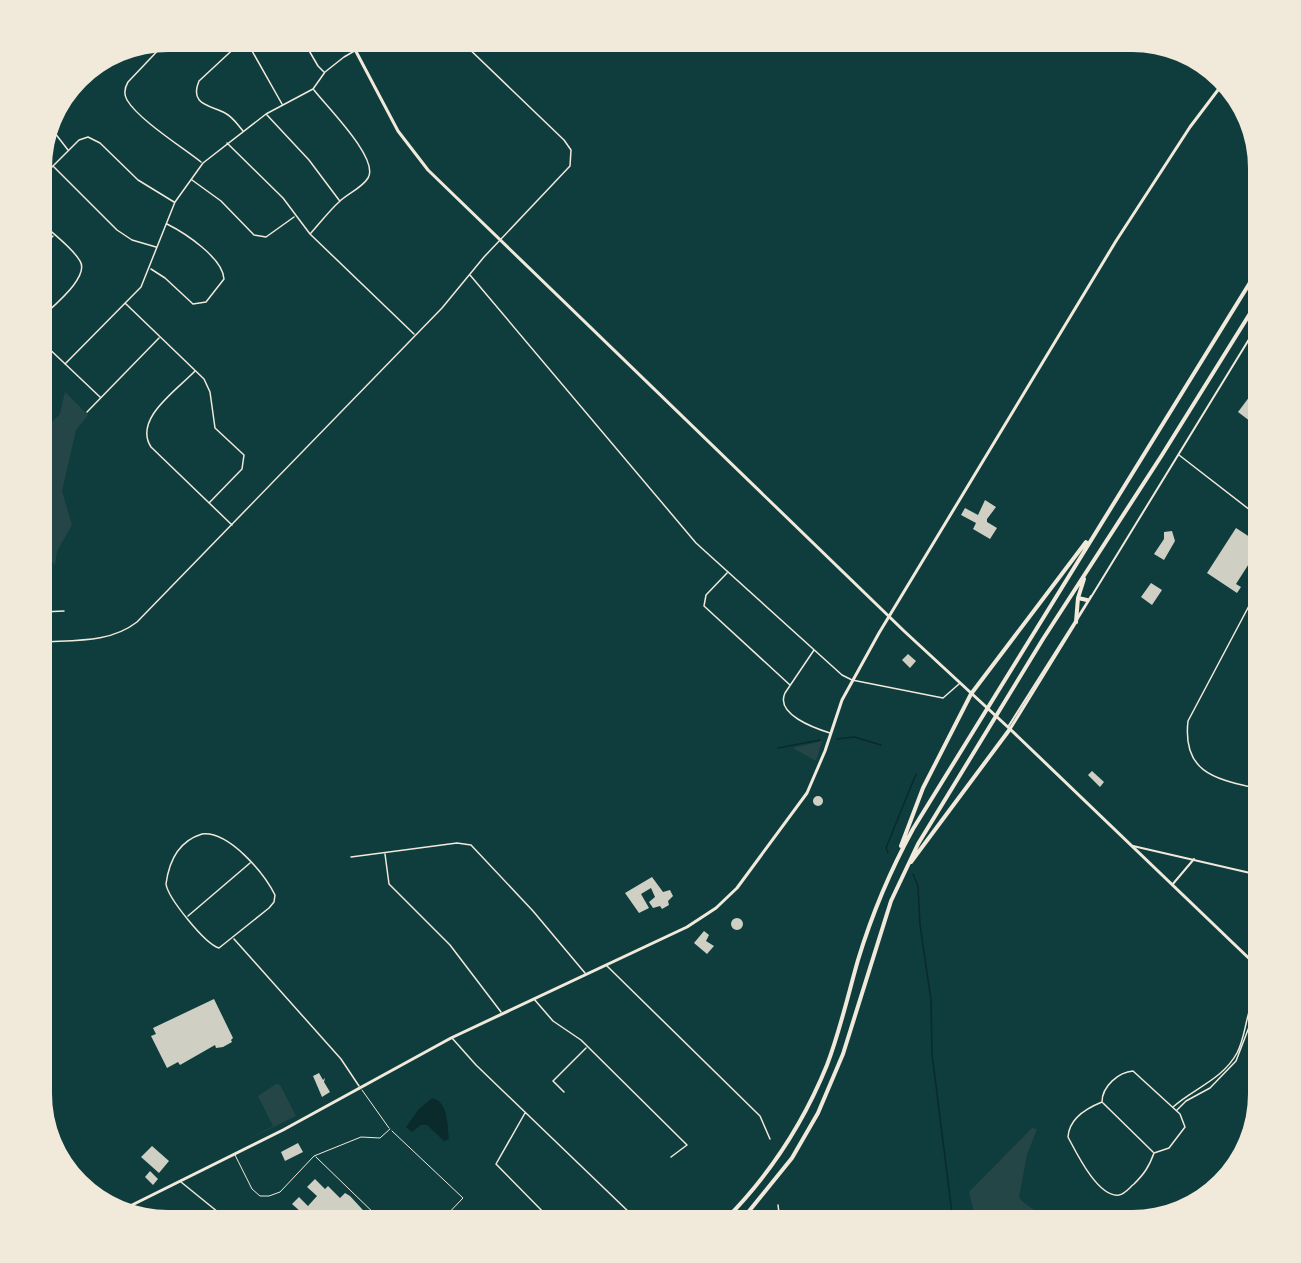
<svg xmlns="http://www.w3.org/2000/svg" width="1301" height="1263" viewBox="0 0 1301 1263" font-family="'Archivo Narrow',sans-serif">
<style>
.green{fill:#244646}
.water{fill:#0a2a2b}
.lines{fill:none;stroke-linecap:round;stroke-linejoin:round}
.stream{stroke:#0a2a2b;stroke-width:1.5}
.building{fill:#cfcfc3}
.service{stroke:#f1e9da;stroke-width:1}
.minor{stroke:#f1e9da;stroke-width:1.5}
.tertiary{stroke:#f1e9da;stroke-width:2}
.secondary{stroke:#f1e9da;stroke-width:2}
.primary{stroke:#f1e9da;stroke-width:3}
.trunk{stroke:#f1e9da;stroke-width:3}
.motorway{stroke:#f1e9da;stroke-width:4}
</style>
<rect width="100%" height="100%" fill="#0f3d3e"/>
<!-- green -->
<path class="green" d="M 65,392 L 88,415 L 76,430 L 62,491 L 72,525 L 57,551 L 55,565 L 42,552 L 42,432 L 60,414 Z
M 822,741 L 816,761 L 793,748 Z
M 276,1084 L 280,1085 L 296,1116 L 241,1143 L 273,1126 L 258,1096 Z
M 1032,1128 L 1037,1129 L 1027,1155 L 1019,1197 C 1026,1208 1038,1208 1044,1221 L 976,1221 L 969,1192 Z"/>
<!-- water -->
<path class="water" d="M 432,1098 C 449,1102 447,1125 449,1139 L 444,1141 L 427,1125 L 421,1125 L 412,1132 L 406,1127 L 419,1109 Z"/>
<g class="lines">
<!-- stream -->
<path class="stream" d="M 837,739 L 854,737 L 881,745
M 778,748 L 820,740
M 888,853 L 886,848 L 916,774
M 913,874 L 918,886 L 920,925 L 931,1000 L 932,1054 L 953,1221"/>
</g>
<!-- building -->
<path class="building" d="M 1259,384 L 1259,428 L 1238,412 Z
M 985,500 L 996,507 L 987,519 L 987,522 L 997,528 L 990,539 L 973,529 L 976,523 L 961,515 L 965,508 L 978,515 Z
M 1236,528 L 1259,543 L 1259,548 L 1236,584 L 1241,587 L 1237,593 L 1207,573 Z
M 1172,531 L 1175,541 L 1164,560 L 1154,554 L 1164,539 L 1164,532 Z
M 1151,583 L 1162,590 L 1152,605 L 1141,597 Z
M 908,654 L 916,661 L 910,668 L 902,660 Z
M 1092,771 L 1104,782 L 1100,787 L 1088,775 Z
M813 801a5 5 0 1 1 10 0a5 5 0 1 1-10 0Z
M 652,877 L 663,892 L 670,890 L 673,896 L 668,901 L 669,905 L 662,909 L 660,906 L 653,908 L 649,902 L 655,897 L 651,888 L 641,894 L 649,908 L 639,913 L 625,893 Z
M731 924a6 6 0 1 1 12 0a6 6 0 1 1-12 0Z
M 704,931 L 709,935 L 706,941 L 714,946 L 707,954 L 694,943 Z
M 214,999 L 233,1038 L 231,1040 L 232,1042 L 223,1047 L 216,1048 L 215,1045 L 180,1065 L 178,1062 L 167,1068 L 151,1036 L 156,1034 L 153,1028 Z
M 319,1073 L 323,1080 L 325,1078 L 324,1082 L 330,1092 L 322,1097 L 313,1076 Z
M 298,1143 L 303,1152 L 285,1161 L 281,1152 Z
M 152,1146 L 169,1161 L 159,1173 L 141,1157 Z
M 150,1171 L 158,1179 L 153,1185 L 145,1177 Z
M 315,1179 L 325,1189 L 328,1186 L 340,1198 L 345,1193 L 350,1196 L 373,1221 L 301,1221 L 302,1213 L 292,1204 L 299,1197 L 308,1206 L 317,1196 L 307,1187 Z"/>
<g class="lines">
<!-- service -->
<path class="service" d="M 362,1090 L 389,1128
M 392,1131 L 463,1198 L 441,1221
M 235,1155 L 252,1189 L 260,1196 L 269,1196 L 280,1192 L 314,1156 L 361,1137 L 380,1138 L 390,1129
M 316,1157 L 382,1221"/>
<!-- minor -->
<path class="minor" d="M 241,42 L 199,81 C 189,105 210,105 225,113 C 233,117 237,124 243,131
M 247,42 L 282,104
M 304,42 L 318,66 L 324,72
M 165,43 L 128,82 C 125,87 123,93 127,100 C 139,120 182,147 201,162
M 267,115 L 309,160 L 339,200
M 51,128 L 68,150
M 227,143 L 283,198 L 310,234 L 414,334
M 54,167 L 117,230 L 132,240 L 156,247
M 42,177 L 79,140 L 88,137 L 100,143 L 138,180 L 174,202
M 192,180 L 221,201 L 254,235 L 266,237 L 294,217
M 311,233 C 320,223 329,211 339,202 C 347,194 362,188 368,178 C 380,159 326,106 314,90
M 42,247 L 53,236
M 151,269 L 165,278 L 193,304 L 206,302 L 224,279 C 223,258 185,233 167,224
M 470,275 L 696,543 L 842,675 L 852,680 L 943,698 L 959,684
M 125,303 L 204,379 L 210,392 L 215,428 L 244,455 L 242,469 L 209,503
M 42,317 C 53,306 90,277 80,261 C 72,247 54,235 42,223
M 42,342 L 100,397
M 65,364 L 141,287 L 175,202 L 203,163 L 266,114 L 313,89 L 325,72 L 344,57 L 370,42
M 195,371 C 177,390 133,419 151,447 L 232,525
M 87,412 L 159,338
M 1179,455 L 1259,517
M 727,573 L 706,595 L 704,606 L 790,685
M 1259,587 L 1188,721 C 1182,774 1217,779 1259,789
M 42,612 L 64,611
M 42,642 C 75,640 110,643 137,622 L 442,308 L 484,257 L 570,166 L 571,150 L 564,140 L 462,42
M 814,650 L 785,693 C 775,714 814,728 830,733
M 202,834 C 229,831 264,873 275,895 L 274,902 L 269,908 L 219,948 C 205,944 168,898 166,884 C 169,861 179,841 202,834 Z
M 385,854 L 389,884 L 450,945 L 501,1012
M 351,857 L 457,843 L 471,845 L 533,911 L 585,973
M 188,916 L 250,863
M 234,939 L 341,1059 L 359,1086
M 607,966 L 760,1116 L 770,1139
M 534,999 L 553,1021 L 581,1040 L 687,1145 L 671,1157
M 452,1038 L 476,1065 L 631,1214 L 633,1221
M 1133,1071 L 1180,1114 L 1185,1127 L 1169,1148 L 1154,1153 C 1149,1167 1144,1174 1134,1184 C 1129,1188 1125,1194 1119,1195 C 1098,1198 1076,1152 1068,1137 C 1069,1118 1087,1108 1102,1102 C 1102,1086 1119,1072 1133,1071 Z
M 564,1092 L 553,1081 L 586,1048
M 1103,1103 L 1153,1152
M 1173,1107 C 1194,1088 1222,1080 1237,1053 C 1247,1034 1245,1009 1259,991
M 1177,1110 L 1186,1101 L 1210,1088 L 1236,1061 L 1259,1001
M 525,1113 L 496,1164 L 552,1221
M 181,1182 L 229,1221
M 778,1205 L 780,1221"/>
<!-- tertiary -->
<path class="tertiary" d="M 1077,620 L 1259,323
M 1008,727 L 1091,596
M 1133,846 L 1259,875"/>
<!-- secondary -->
<path class="secondary" d="M 1172,885 L 1194,859"/>
<!-- primary -->
<path class="primary" d="M 1010,729 L 1259,968
M 120,1211 L 283,1130 L 451,1038 L 687,927 L 716,908 L 737,888 L 807,793 L 825,751 L 842,700 L 879,633 L 1116,241 L 1190,127 L 1224,82"/>
<!-- trunk -->
<path class="trunk" d="M 351,42 L 398,131 L 428,170 L 904,631 L 1010,729 L 1076,622"/>
<!-- motorway -->
<path class="motorway" d="M 1078,598 L 1087,600
M 1076,622 L 1078,598 L 1084,579
M 901,846 L 923,788 L 971,694 L 1086,542
M 911,862 L 1010,729
M 724,1221 C 769,1176 803,1124 827,1065 C 840,1031 848,995 858,960 C 872,914 890,871 913,829 L 1259,268
M 741,1221 L 792,1158 L 818,1113 L 843,1054 L 891,901 L 918,844 L 1043,639 L 1162,455 L 1259,299"/>
</g>
<!-- crop -->
<path d="M0 0H1301V1263H0ZM168 52H1132A116 116 0 0 1 1248 168V1094A116 116 0 0 1 1132 1210H168A116 116 0 0 1 52 1094V168A116 116 0 0 1 168 52Z" fill="#f1e9da" fill-rule="evenodd"/>
</svg>
